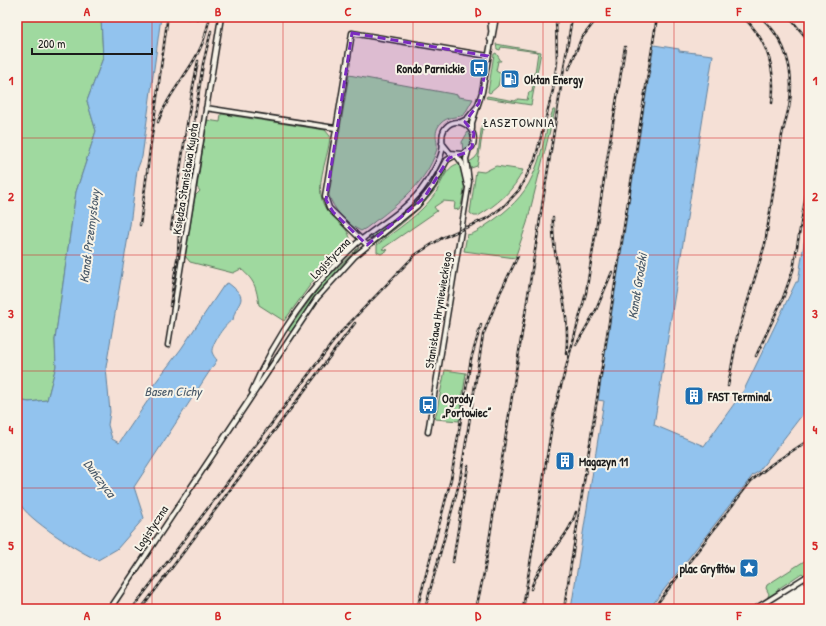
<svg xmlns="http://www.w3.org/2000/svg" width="826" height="626" viewBox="0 0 826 626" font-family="'Patrick Hand',sans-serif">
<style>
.built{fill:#f5e0d6}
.green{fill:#9fd99f;stroke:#5e7a5e}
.water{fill:#92c3ee;stroke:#63809a}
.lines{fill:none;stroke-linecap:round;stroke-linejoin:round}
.minor-casing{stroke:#1c1c1c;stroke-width:7}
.primary-casing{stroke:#1c1c1c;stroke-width:9}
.minor{stroke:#f7f3e8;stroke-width:4}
.primary{stroke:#f7f3e8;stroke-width:6}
.rail-casing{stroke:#1c1c1c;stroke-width:2.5}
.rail{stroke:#f7f3e8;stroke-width:1;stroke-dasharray:3;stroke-linecap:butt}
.marked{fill:#7b2cbf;fill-opacity:0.2;stroke:#7b2cbf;stroke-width:3;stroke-dasharray:8 5;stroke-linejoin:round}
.grid{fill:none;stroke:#d62828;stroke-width:1;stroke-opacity:0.55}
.labels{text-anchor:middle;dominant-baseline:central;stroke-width:4;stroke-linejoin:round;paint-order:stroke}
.poi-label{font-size:12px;font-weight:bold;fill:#1c1c1c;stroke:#f7f3e8;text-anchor:start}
.street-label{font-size:12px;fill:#1c1c1c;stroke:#f7f3e8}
.neighbourhood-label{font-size:13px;letter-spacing:1px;fill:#1c1c1c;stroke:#f7f3e8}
.water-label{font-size:13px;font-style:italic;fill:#455666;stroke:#f7f3e8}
.neatline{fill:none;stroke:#d62828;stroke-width:1.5}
.grid-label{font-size:13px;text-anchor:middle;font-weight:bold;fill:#d62828}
</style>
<rect width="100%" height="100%" fill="#f7f3e8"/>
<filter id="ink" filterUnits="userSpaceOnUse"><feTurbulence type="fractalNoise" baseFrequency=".025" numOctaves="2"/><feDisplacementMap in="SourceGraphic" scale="8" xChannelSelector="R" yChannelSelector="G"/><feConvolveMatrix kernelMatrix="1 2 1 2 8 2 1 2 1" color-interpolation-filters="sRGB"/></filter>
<g filter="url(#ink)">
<!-- built -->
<path class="built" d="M 161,17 L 809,17 L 809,211 L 798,283 L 795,282 L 744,390 L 704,446 L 654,425 L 713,55 L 679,51 L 679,49 L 654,45 L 599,400 L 604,400 L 571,609 L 17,609 L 17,481 L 21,505 L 48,531 L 64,541 L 144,518 L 134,487 L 217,361 L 212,352 L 213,345 L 226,325 L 232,320 L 235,311 L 241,303 L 181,349 L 152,387 L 153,393 L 119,444 L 112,439 L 108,425 L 110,412 L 106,367 L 130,225 L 137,170 L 142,157 Z
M 809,406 L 809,558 L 767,585 L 769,594 L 767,599 L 751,609 L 649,609 L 753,474 L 758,472 Z"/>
<!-- green -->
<path class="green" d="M 17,17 L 101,17 L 103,58 L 87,101 L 96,131 L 76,192 L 55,340 L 56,366 L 47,400 L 29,402 L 17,400 Z
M 496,44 L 541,52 L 531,105 L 486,98 L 487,96 L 515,101 L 518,99 L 527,100 L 529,92 L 532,92 L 534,75 L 532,74 L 535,73 L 538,52 L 501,47 L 500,50 L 497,49 Z
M 496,53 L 501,61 L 498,61 L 496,71 L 501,74 L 498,86 L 490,93 L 488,92 L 494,54 Z
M 349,75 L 458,95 L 458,97 L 473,99 L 464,115 C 456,118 448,116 441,123 C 431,134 440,142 436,152 C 426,181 404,199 381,217 C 374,221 368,228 361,231 C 347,225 333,209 329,195 Z
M 553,110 L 555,110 L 527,223 L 515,258 L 464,251 L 467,235 C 476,234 483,227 491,222 C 507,211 524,196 532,177 C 542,157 545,131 553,110 Z
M 221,114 L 325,130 L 330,136 C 329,157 315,182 323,203 C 328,218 352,227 350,242 L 316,277 L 284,321 L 259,305 C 256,287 255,281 241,269 L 233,273 L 190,262 L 185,256 L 195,196 L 200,191 L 197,187 L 207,120 L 220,122 Z
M 482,123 L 484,123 L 478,162 L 477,166 L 471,168 L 468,163 L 475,158 L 478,154 Z
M 469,130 C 474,139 471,146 463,151 L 462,142 Z
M 458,164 C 469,172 463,195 461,206 L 459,209 L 454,210 L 455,202 L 443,201 L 434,207 L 437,211 L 382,249 L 388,250 L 381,254 L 377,252 L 377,245 C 397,229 419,216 435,194 C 441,185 446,166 458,164 Z
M 439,166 L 441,167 C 427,199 400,217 374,237 L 369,239 L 371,235 C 400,214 421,199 439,166 Z
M 496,166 L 523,170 C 514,191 496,205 478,216 L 474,216 L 470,213 L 476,171 L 484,172 Z
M 446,169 L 447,170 C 429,205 406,220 376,244 L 379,239 C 406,218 430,201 446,169 Z
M 359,247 L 317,293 L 291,332 L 288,330 L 323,282 Z
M 445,370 L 466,373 L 459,421 L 435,419 Z
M 809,558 L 809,572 L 804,575 L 802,573 L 778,589 L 778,591 L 767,599 L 769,594 L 766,588 L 767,585 Z"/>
<!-- water -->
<path class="water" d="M 101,17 L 161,17 L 142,157 L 137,170 L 130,225 L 106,367 L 110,412 L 108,425 L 112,439 L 119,443 L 153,393 L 152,387 L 181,349 L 224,285 L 228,283 C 252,301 236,300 233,320 C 226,322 211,344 212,352 C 213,355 215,358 217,360 L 134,487 L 144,518 L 117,549 L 98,560 C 82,554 25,518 20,503 C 13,477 17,428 17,400 L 29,402 L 47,400 L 56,366 L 55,340 L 76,192 L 96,131 L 87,101 L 103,58 Z
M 654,45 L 679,49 L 679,51 L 713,55 L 654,425 L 704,446 L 744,390 L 796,282 L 798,282 L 809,211 L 809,406 L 758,472 L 753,475 L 649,609 L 571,609 L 604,401 L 598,400 Z"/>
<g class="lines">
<defs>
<path id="minor" d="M 490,17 L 491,29
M 206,108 L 335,128
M 461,122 L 467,119 L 476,108
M 472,129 L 472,123 L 482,92 L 492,37
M 456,155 L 462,163 L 467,185
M 367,245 L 329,208 L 325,196 L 352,33 L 488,56
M 168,345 L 221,17
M 252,391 C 275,337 312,284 356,244 C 377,226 403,213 421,190 C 429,179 439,164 442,151 C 444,143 440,137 444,130 C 455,112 481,128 472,147 L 462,154 L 450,153 L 442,143
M 428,432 L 469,182 L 466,159 L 468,152
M 110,609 L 317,298 L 355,256 L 417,206 L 433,186 L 447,160 L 456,155
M 755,609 L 809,575"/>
<path id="primary" d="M 491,39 L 495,17"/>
</defs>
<!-- minor casing -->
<use href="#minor" class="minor-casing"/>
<!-- primary casing -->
<use href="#primary" class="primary-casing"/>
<!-- minor -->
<use href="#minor" class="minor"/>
<!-- primary -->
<use href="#primary" class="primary"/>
<defs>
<path id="rail" d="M 743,17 C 768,40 776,70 772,103
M 761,17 C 787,41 795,73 789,108
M 789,17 L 809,41
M 188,18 L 189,17
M 197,19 L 198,17
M 205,36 L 210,17
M 569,69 L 581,39 L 598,17
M 158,122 C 169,90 195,68 205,36
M 553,217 C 551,263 572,308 566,354
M 140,225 L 167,22
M 171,229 L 192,92 L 198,61
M 170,306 L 178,253 L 180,214 L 203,64 L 211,31
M 576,345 L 596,310 L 612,272
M 756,356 L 783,298 L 793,270 L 809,177
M 728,386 L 737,337 L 765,244 L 782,135 L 790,103
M 453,562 L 468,466
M 531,589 C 540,559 567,542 576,512
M 132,609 L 339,334 L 415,255 L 442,238 L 488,218 L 504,206 L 519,190 L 535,160 L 553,90 L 557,62 L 556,17
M 141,609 L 355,323
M 417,609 L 451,479 L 471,359 L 481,325
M 425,609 L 460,480 L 483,335 L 500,293 L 518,256
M 476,609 L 484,573 L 572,17
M 523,609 L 554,412 L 586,293 L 625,47
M 564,609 L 657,17
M 653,609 L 751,481 L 772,464 L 809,440"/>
</defs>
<!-- rail casing -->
<use href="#rail" class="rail-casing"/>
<!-- rail -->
<use href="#rail" class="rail"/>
</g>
</g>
<!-- marked area -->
<path class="marked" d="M 352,33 L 488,56 L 479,103 L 465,122 L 474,133 L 472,147 L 465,153 L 449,158 L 424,198 L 367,245 L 333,212 L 326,200 Z"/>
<!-- grid -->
<path class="grid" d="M 152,17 L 152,609M 283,17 L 283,609M 413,17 L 413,609M 543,17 L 543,609M 674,17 L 674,609M 17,138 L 809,138M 17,255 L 809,255M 17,371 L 809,371M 17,488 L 809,488"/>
<!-- icons -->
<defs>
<symbol id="bus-square" viewBox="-11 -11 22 22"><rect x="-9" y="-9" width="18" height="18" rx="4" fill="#1f6fb2" stroke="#f7f3e8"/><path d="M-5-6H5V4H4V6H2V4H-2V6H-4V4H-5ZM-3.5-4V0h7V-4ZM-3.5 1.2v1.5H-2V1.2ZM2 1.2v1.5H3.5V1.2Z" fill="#fff"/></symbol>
<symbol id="fuel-square" viewBox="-11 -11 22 22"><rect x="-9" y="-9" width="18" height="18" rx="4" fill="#1f6fb2" stroke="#f7f3e8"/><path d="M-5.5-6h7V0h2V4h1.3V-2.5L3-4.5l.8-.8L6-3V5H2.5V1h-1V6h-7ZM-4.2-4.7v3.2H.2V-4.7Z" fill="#fff"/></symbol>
<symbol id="building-square" viewBox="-11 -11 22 22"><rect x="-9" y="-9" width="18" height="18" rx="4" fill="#1f6fb2" stroke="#f7f3e8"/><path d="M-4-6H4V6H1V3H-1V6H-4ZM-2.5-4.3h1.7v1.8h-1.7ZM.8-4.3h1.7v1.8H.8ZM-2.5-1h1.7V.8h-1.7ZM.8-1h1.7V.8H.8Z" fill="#fff"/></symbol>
<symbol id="sight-square" viewBox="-11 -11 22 22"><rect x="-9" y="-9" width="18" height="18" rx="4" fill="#1f6fb2" stroke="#f7f3e8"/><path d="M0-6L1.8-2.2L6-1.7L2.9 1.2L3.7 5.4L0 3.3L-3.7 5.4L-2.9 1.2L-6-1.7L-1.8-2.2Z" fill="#fff"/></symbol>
</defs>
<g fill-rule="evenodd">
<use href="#bus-square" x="468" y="57" width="22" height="22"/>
<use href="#fuel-square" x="499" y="68" width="22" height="22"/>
<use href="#building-square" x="683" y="385" width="22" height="22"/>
<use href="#bus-square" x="417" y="394" width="22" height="22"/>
<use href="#building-square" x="554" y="450" width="22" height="22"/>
<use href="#sight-square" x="738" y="557" width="22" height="22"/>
</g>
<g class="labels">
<!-- poi labels -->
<g class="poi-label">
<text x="465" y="68" text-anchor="end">Rondo Parnickie</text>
<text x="524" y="79">Oktan Energy</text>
<text x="708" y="396">FAST Terminal</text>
<text x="442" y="398">Ogrody<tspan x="442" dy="14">„Portowiec”</tspan></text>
<text x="579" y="461">Magazyn 11</text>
<text x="735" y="568" text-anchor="end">plac Gryfitów</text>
</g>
<!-- street labels -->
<g class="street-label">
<text transform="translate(185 179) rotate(-81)">Księdza Stanisława Kujota</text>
<text transform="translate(330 258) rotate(-46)">Logistyczna</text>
<text transform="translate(438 310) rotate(-81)">Stanisława Hryniewieckiego</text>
<text transform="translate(151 528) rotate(-57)">Logistyczna</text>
</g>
<!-- neighbourhood labels -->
<g class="neighbourhood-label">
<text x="519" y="122">ŁASZTOWNIA</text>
</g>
<!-- water labels -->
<g class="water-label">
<text transform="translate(89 236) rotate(-83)">Kanał Przemysłowy</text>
<text transform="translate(637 286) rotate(-81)">Kanał Grodzki</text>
<text x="173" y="391">Basen Cichy</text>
<text transform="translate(100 478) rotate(53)">Duńczyca</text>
</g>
</g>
<!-- margin -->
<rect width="826" height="626" fill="none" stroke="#f7f3e8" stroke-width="44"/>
<!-- scale -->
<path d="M32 48v6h120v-6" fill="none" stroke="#1c1c1c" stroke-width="2"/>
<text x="38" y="48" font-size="12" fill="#1c1c1c" stroke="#f7f3e8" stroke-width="3" paint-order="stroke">200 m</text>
<rect x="22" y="22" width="782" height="582" class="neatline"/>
<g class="grid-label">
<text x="87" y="16">A</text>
<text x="218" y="16">B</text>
<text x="348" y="16">C</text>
<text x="478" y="16">D</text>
<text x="608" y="16">E</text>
<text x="739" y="16">F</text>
<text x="11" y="85">1</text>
<text x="815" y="85">1</text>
<text x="11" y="201">2</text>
<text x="815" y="201">2</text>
<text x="11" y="318">3</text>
<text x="815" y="318">3</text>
<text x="11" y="434">4</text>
<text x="815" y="434">4</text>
<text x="11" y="550">5</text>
<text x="815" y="550">5</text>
<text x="87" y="620">A</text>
<text x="218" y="620">B</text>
<text x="348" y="620">C</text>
<text x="478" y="620">D</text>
<text x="608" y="620">E</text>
<text x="739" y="620">F</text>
</g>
</svg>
